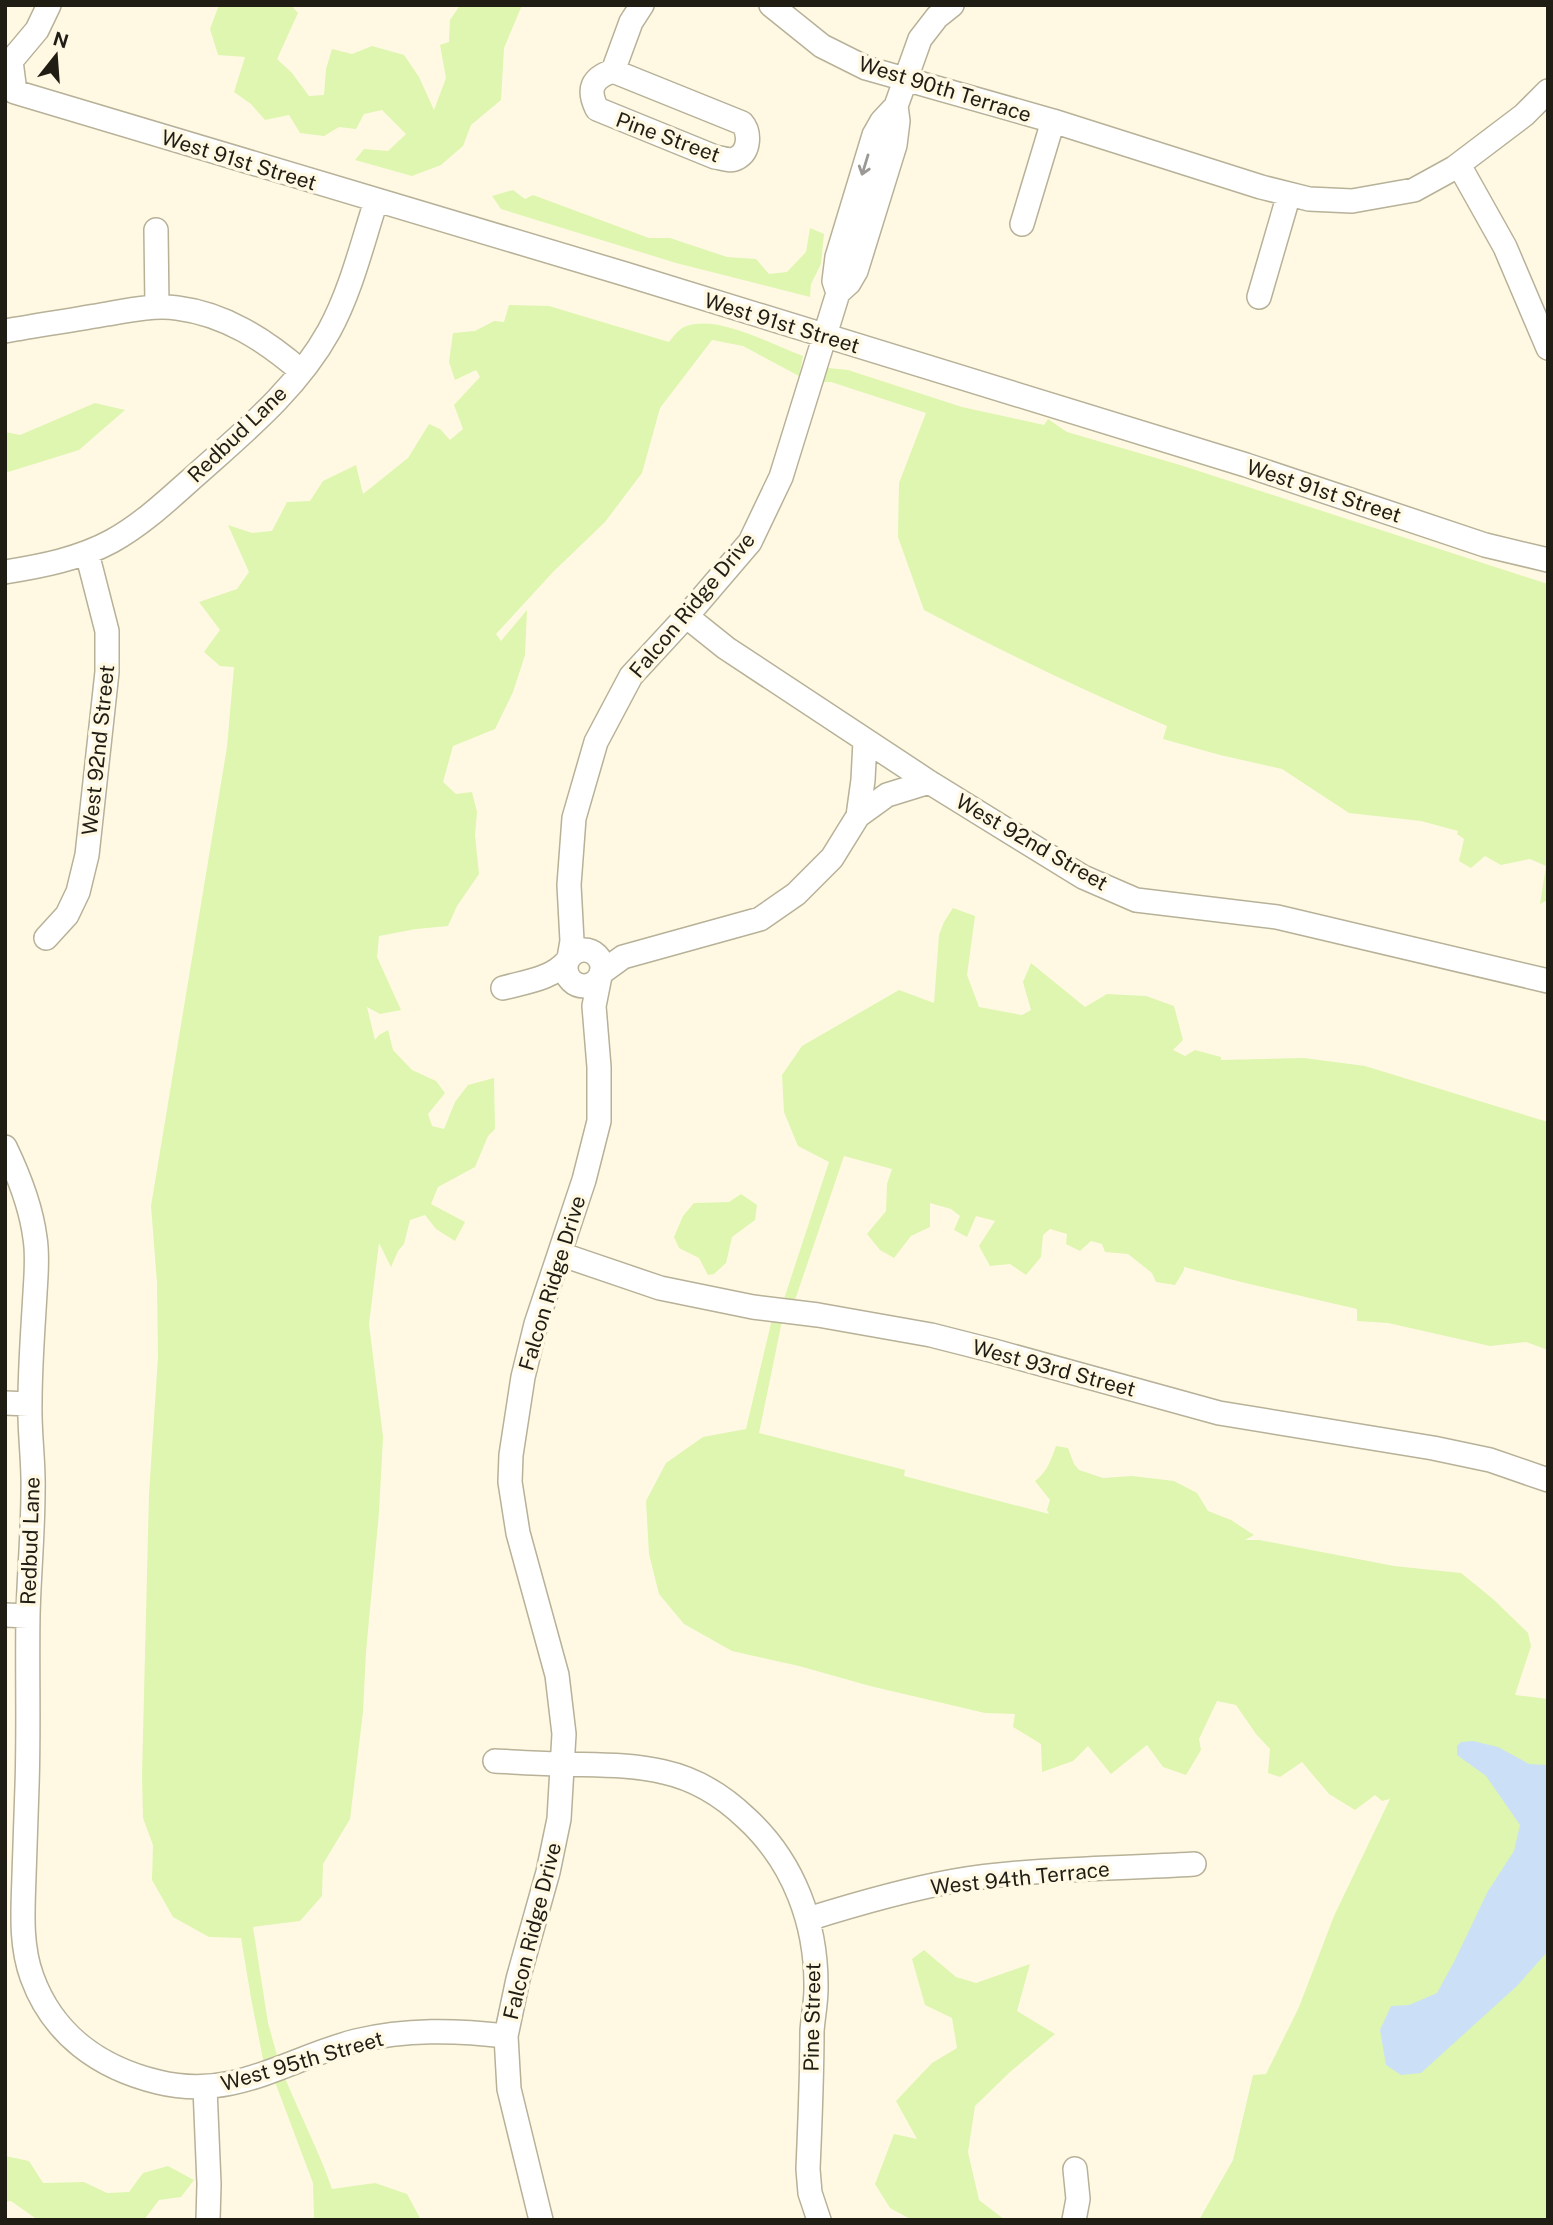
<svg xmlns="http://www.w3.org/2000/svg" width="1553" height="2225" viewBox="0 0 1553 2225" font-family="'Public Sans',sans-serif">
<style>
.green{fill:#def6af}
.water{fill:#cbe0f7}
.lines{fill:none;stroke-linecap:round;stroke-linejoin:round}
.minor-casing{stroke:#b7b198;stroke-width:26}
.minor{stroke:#fff;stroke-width:23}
.oneway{stroke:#9b9995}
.labels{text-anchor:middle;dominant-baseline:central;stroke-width:7;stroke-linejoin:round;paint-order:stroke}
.street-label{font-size:21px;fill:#201d14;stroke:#fff9e4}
</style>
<rect width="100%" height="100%" fill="#fff9e4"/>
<!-- green -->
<path class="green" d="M 219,5 L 291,5 L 298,13 L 277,59 L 292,73 L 309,96 L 324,95 L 326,69 L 332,49 L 352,54 L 372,46 L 404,55 L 419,77 L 434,110 L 446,78 L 440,45 L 449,42 L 450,20 L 460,5 L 522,5 L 504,48 L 501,100 L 471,125 L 463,146 L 441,165 L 412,176 L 355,160 L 364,149 L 388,151 L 406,134 L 382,110 L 364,114 L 356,129 L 339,127 L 324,136 L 300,133 L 289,115 L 265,120 L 251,104 L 234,92 L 245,57 L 218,55 L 210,29 Z
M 513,190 L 525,199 L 533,195 L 649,238 L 670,238 L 727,257 L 756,259 L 769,274 L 787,272 L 806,252 L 810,228 L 824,234 L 821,264 L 811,284 L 810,297 L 676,263 L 501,209 L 492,196 Z
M 509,305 L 549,306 L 669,342 C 673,337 678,330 684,327 C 716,313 772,345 803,356 L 799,376 L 743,346 L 712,340 L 660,408 L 642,473 L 605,522 L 553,572 L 496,634 L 501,641 L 527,610 L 525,655 L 513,692 L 495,729 L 453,746 L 443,782 L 456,794 L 472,792 L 477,812 L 475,835 L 479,874 L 457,906 L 448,926 L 416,929 L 379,936 L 377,957 L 401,1010 L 380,1014 L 367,1007 L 375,1040 L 379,1035 L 388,1030 L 393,1050 L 412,1070 L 436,1081 L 445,1093 L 428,1114 L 432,1126 L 444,1129 L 455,1102 L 468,1085 L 494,1078 L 495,1129 L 488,1136 L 475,1167 L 438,1187 L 431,1204 L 465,1222 L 455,1241 L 436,1229 L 425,1215 L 410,1220 L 404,1244 L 398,1251 L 391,1267 L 379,1243 L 369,1324 L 383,1437 L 379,1512 L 366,1652 L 363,1712 L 350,1819 L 323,1864 L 322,1896 L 300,1921 L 253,1927 L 268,2023 L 278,2059 L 264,2064 L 251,1998 L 241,1938 L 209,1937 L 173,1917 L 152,1880 L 153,1845 L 143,1818 L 142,1775 L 149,1494 L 158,1357 L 157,1283 L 151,1206 L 227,747 L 234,667 L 220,666 L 204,652 L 220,630 L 199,602 L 237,589 L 249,572 L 228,525 L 252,533 L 272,531 L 287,502 L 310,501 L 323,481 L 356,465 L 363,494 L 408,458 L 429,424 L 440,429 L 450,440 L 463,429 L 454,405 L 480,377 L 476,370 L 455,380 L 449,362 L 453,333 L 475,331 L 494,321 L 504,322 Z
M 828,368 L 848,370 L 962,407 L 1044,425 L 1048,419 L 1067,432 L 1180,465 L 1548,584 L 1548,900 L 1540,904 L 1546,866 L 1530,859 L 1501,865 L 1485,856 L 1471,868 L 1459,861 L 1464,839 L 1457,834 L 1458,831 L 1421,821 L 1349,813 L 1282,769 L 1220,755 L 1163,739 L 1167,726 C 1084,691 1003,652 924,610 L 898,537 L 899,483 L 926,413 L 831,382 L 823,382 Z
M 95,403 L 125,410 L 79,450 L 5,473 L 5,432 L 20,435 Z
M 953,908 L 975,916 L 967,975 L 979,1007 L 1022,1015 L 1031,1010 L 1023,982 L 1031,963 L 1085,1007 L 1107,994 L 1146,996 L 1174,1006 L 1183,1040 L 1173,1050 L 1185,1056 L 1195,1050 L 1221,1057 L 1221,1060 L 1304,1058 L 1365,1066 L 1548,1122 L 1548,1350 L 1526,1342 L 1490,1346 L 1388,1323 L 1357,1321 L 1357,1309 L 1241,1282 L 1184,1267 L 1184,1270 L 1175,1285 L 1156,1282 L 1152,1273 L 1128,1254 L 1105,1252 L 1102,1244 L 1091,1241 L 1080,1251 L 1066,1244 L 1067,1234 L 1050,1229 L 1043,1235 L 1041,1257 L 1026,1275 L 1010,1264 L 990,1266 L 979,1246 L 995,1221 L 976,1216 L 967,1237 L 954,1230 L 960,1216 L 951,1209 L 930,1203 L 930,1227 L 911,1236 L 894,1258 L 880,1250 L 867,1234 L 886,1211 L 887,1184 L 892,1169 L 844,1156 L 794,1303 L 783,1302 L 829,1162 L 798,1146 L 784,1112 L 782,1075 L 802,1046 L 899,990 L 934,1003 L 939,935 L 944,922 Z
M 741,1194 L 757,1205 L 755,1220 L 732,1237 L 726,1263 L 714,1274 L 708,1275 L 699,1258 L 679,1248 L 674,1237 L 683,1216 L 694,1203 L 729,1202 Z
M 772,1319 L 782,1321 L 759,1433 L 905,1470 L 904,1476 L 1049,1514 L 1047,1510 L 1050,1500 L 1035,1481 C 1047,1472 1051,1460 1056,1446 L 1068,1448 L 1074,1464 L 1079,1470 L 1103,1478 L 1132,1476 L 1174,1481 L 1197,1493 L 1208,1511 L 1231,1520 L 1254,1535 L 1245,1540 L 1259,1540 L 1394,1566 L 1461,1573 L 1493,1599 L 1528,1633 L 1531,1646 L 1515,1695 L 1548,1699 L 1548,2220 L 1199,2220 L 1233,2160 L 1253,2075 L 1266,2074 L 1299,2007 L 1334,1916 L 1390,1799 L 1382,1801 L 1375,1795 L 1355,1810 L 1329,1794 L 1302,1762 L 1280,1777 L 1268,1773 L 1270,1749 L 1256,1734 L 1236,1705 L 1217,1701 L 1199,1739 L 1201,1750 L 1186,1775 L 1163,1767 L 1147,1745 L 1111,1774 L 1088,1746 L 1073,1761 L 1042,1772 L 1041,1744 L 1013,1727 L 1015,1714 L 985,1713 L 870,1686 L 799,1666 L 732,1651 L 684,1624 L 659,1594 L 649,1554 L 646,1501 L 666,1463 L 703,1437 L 746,1429 Z
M 924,1950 L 956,1977 L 976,1983 L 1030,1964 L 1017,2011 L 1055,2034 L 1010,2072 L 975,2106 L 968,2152 L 979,2200 L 1005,2220 L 912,2220 L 890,2208 L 875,2184 L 894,2134 L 917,2139 L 896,2101 L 932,2063 L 957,2048 L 952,2018 L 925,2005 L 912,1959 Z
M 285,2078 C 300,2115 319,2151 332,2189 L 375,2183 L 407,2194 L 421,2220 L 314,2220 L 313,2183 L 275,2082 Z
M 5,2156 L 29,2161 L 43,2183 L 84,2182 L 107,2193 L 129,2192 L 143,2173 L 168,2166 L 194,2180 L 181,2197 L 159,2200 L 144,2220 L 38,2220 L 11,2201 L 5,2202 Z"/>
<!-- water -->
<path class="water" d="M 1473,1741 L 1498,1747 L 1529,1764 L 1548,1765 L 1548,1951 L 1517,1986 L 1421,2073 L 1401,2075 L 1386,2065 L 1380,2030 L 1391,2006 L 1409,2005 L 1437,1993 L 1455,1960 L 1488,1891 L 1514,1851 L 1520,1825 L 1486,1776 L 1457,1755 L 1457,1746 L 1461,1742 Z"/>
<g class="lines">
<defs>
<path id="minor" d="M 49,5 L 37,30 L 11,61 L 15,92 L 625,274 L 1246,465 L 1485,545 L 1548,560
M 771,5 L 822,46 L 866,68 L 1053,121 L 1261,187 L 1309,199 L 1352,201 L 1414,190 L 1454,168 L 1524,115 L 1548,91
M 613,71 L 742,123 C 750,132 750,151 737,158 C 731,162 722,158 715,157 L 597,109 C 587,89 592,78 613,71 Z
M 613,71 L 631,22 L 642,5
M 1459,165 L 1505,247 L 1548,348
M 1022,224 L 1053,121
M 156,230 L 157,307
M 838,293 L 834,281 L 837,257 L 874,135 L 882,121 L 896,106 L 920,39 L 937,17 L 952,5
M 1259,297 L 1289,194
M 5,331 C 39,325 73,320 107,314 C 130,310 154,305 177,308 C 225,314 265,340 301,371
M 5,572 C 42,566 79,559 112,541 C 143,524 170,498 196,475 C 244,432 297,389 329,331 C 351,291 362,244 376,201
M 686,616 L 726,648 L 929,782 L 1083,877 L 1136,900 L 1277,917 L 1548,981
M 858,816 L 863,780 L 865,741
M 46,938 L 67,915 L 78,892 L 87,855 L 107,672 L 107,631 L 87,553
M566 968a18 18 0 1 1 36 0a18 18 0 1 1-36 0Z
M 569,958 L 572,941 L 569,885 L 574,818 L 596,742 L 631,676 L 691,611 L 750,542 L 781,477 L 838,293 L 849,283 L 856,271 L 895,145 L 898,121 L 896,106
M 601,973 L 623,957 L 760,919 L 796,894 L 832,858 L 858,816 L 887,795 L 929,782
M 503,988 C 525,982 552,979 567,961
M 5,1147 C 19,1176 31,1206 35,1238 C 38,1256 36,1275 35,1293 C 33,1329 30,1366 30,1402 C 29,1432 34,1462 33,1491 C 33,1533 29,1574 28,1615 C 27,1672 29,1729 27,1786 C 26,1816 25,1846 24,1876 C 23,1910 20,1944 32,1977 C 53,2035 100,2068 158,2082 C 234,2101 286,2059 356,2041 C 406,2029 455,2030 506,2036
M 560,1254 L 660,1288 L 753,1307 L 818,1315 L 931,1335 L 994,1351 L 1219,1413 L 1433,1448 L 1490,1460 L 1548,1480
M 5,1403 L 29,1404
M 5,1615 L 28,1616
M 495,1761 C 518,1762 541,1764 564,1764 C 598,1765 631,1764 664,1772 C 696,1779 723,1796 746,1818 C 794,1862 817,1924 816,1989 C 816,2003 813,2017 812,2031 C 812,2077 810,2123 808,2169 L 810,2193 L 819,2220
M 808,1919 C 856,1904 904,1890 954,1881 C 1031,1868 1116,1869 1194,1864
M 205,2088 L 209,2184 L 208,2220
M 541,2220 L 509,2089 L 506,2036 L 518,1979 L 548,1872 L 559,1819 L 564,1734 L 557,1675 L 518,1533 L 510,1482 L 511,1455 L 523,1377 L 536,1324 L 584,1180 L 599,1121 L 599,1067 L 594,1006 L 600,976
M 1074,2220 L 1078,2199 L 1075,2169"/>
</defs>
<!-- minor casing -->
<use href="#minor" class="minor-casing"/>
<!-- minor -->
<use href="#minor" class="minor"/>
</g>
<!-- one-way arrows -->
<defs><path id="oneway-shaft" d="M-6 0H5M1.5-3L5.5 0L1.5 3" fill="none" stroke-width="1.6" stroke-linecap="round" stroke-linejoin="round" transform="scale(1.75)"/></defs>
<use class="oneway" href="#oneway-shaft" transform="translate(865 165) rotate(107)"/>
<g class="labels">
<!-- street labels -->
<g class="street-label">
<text transform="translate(945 89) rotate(17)">West 90th Terrace</text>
<text transform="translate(668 137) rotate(20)">Pine Street</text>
<text transform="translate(239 160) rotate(17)">West 91st Street</text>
<text transform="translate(782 323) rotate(17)">West 91st Street</text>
<text transform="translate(237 434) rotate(-44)">Redbud Lane</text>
<text transform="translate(1324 491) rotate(18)">West 91st Street</text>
<text transform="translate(692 605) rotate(-50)">Falcon Ridge Drive</text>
<text transform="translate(98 750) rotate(-84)">West 92nd Street</text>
<text transform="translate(1032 842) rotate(30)">West 92nd Street</text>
<text transform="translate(552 1283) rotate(-73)">Falcon Ridge Drive</text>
<text transform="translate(1054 1368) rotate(15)">West 93rd Street</text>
<text transform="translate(30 1541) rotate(-88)">Redbud Lane</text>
<text transform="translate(1020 1878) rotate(-6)">West 94th Terrace</text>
<text transform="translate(532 1931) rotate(-76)">Falcon Ridge Drive</text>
<text transform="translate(812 2017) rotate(-89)">Pine Street</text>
<text transform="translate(302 2061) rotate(-16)">West 95th Street</text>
</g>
</g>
<!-- border -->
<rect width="1553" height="2225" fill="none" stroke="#201d14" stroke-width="14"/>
<!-- north arrow -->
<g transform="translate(56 56) rotate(17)" stroke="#fff9e4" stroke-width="5" paint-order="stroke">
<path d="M0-5L12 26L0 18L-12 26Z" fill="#201d14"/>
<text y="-10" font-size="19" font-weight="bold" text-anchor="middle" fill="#201d14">N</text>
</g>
</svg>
